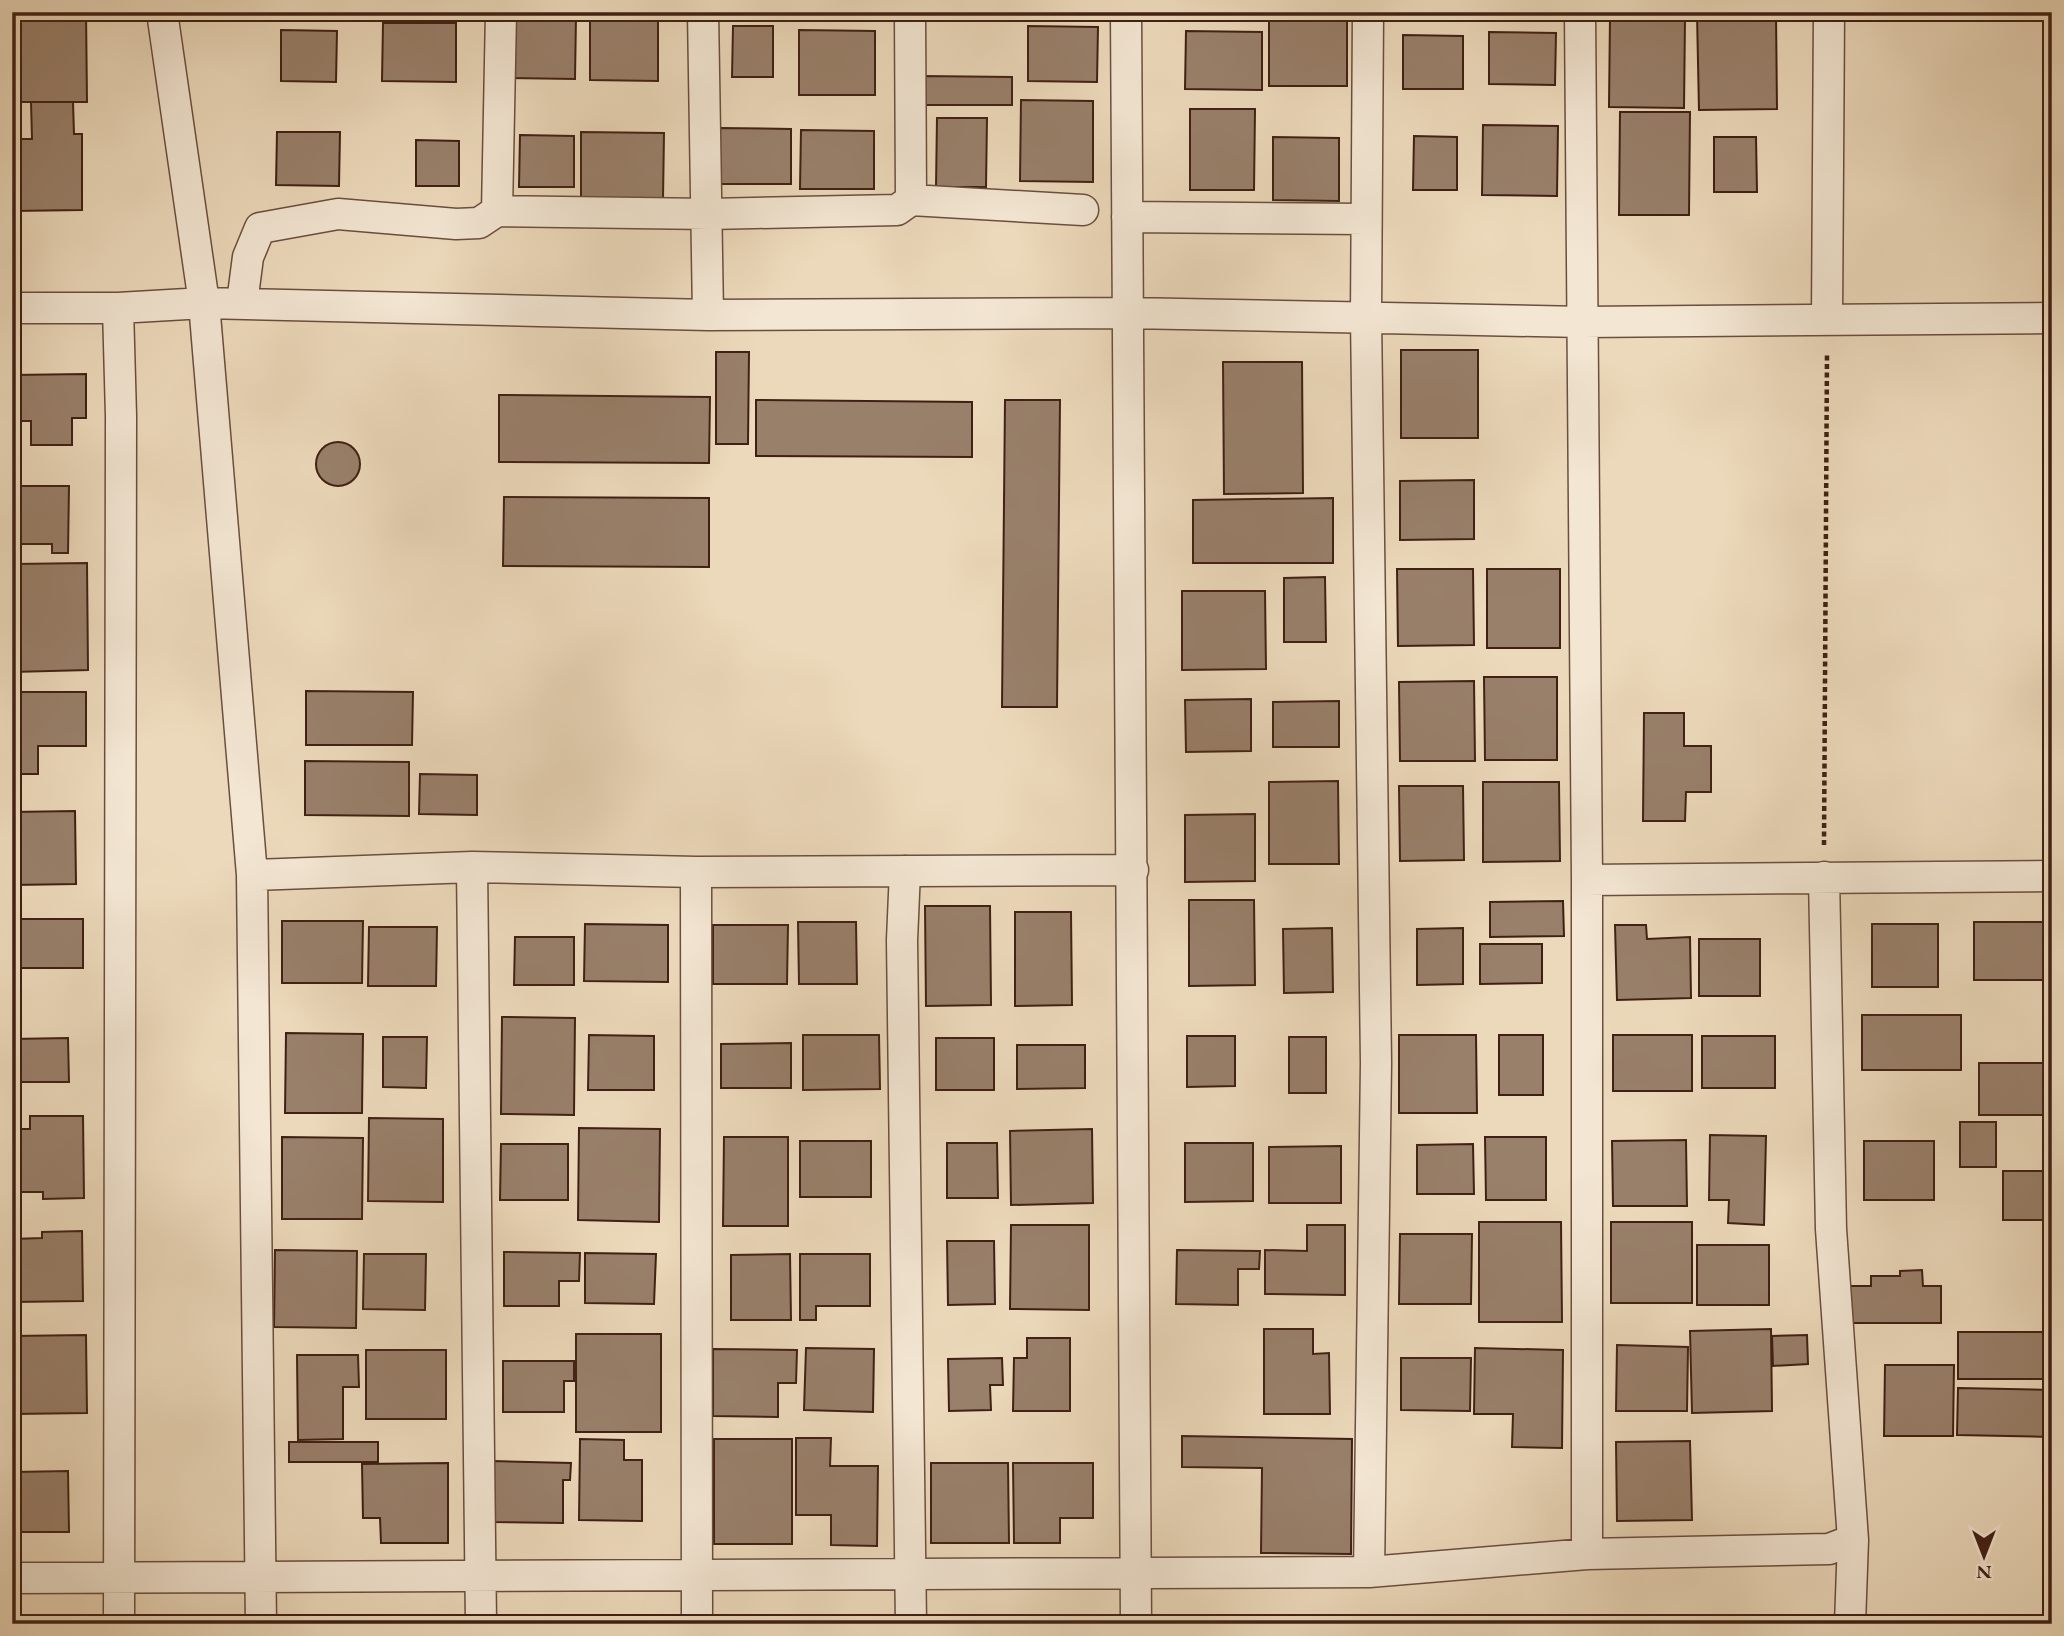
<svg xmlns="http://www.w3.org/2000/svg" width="2064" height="1636" viewBox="0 0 2064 1636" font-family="'EB Garamond',serif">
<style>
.building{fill:#99806b;stroke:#402014;stroke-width:2}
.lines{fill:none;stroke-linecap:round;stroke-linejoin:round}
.minor-casing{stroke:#6b4e3e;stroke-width:33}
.path{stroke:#402014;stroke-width:4.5;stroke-dasharray:5 3.5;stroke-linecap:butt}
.minor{stroke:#f3e6d3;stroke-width:30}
</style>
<rect width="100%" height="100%" fill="#ecd9bb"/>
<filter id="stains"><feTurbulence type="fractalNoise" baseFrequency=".00286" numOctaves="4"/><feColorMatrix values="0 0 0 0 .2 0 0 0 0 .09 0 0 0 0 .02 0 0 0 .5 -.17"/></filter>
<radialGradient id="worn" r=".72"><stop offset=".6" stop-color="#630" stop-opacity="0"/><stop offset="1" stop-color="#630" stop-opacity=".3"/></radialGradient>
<!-- building -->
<path class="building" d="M 12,12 L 86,12 L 87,102 L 12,102 Z
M 590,12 L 658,12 L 658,81 L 590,80 Z
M 1269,13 L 1347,14 L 1347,86 L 1269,86 Z
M 1776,13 L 1777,109 L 1699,110 L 1697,14 Z
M 502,15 L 576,16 L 575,79 L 501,78 Z
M 1610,17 L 1685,18 L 1684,108 L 1609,107 Z
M 383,23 L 456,23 L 456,82 L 382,81 Z
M 733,26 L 773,26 L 773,77 L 732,77 Z
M 1028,26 L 1098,27 L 1097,82 L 1028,81 Z
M 281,30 L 337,31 L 336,82 L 281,81 Z
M 799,30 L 875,31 L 875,95 L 799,95 Z
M 1186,31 L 1262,32 L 1262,90 L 1185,89 Z
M 1489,32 L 1556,33 L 1555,85 L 1489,84 Z
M 1403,35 L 1463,36 L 1463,89 L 1403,89 Z
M 922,76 L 1012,77 L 1012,105 L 922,105 Z
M 1021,100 L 1093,101 L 1093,182 L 1020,181 Z
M 31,102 L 73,102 L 74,134 L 82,134 L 82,210 L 12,211 L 12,139 L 32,139 Z
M 1190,109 L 1255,109 L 1254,190 L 1190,190 Z
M 1620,112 L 1690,112 L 1689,215 L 1619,215 Z
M 937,118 L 987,118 L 986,187 L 936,187 Z
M 1483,125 L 1558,126 L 1557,196 L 1482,195 Z
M 720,128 L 791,129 L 791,184 L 719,184 Z
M 801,130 L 874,131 L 874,189 L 800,189 Z
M 277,132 L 340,132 L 339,186 L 276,185 Z
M 581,132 L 664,133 L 663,199 L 581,198 Z
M 520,135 L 574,136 L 574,187 L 519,187 Z
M 1414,136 L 1457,137 L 1457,190 L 1413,190 Z
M 1273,137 L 1339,138 L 1339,201 L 1273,200 Z
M 1714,137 L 1756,137 L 1757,192 L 1714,192 Z
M 416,140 L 459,141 L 459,186 L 416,186 Z
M 1401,350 L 1478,350 L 1478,438 L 1401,438 Z
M 716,352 L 749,352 L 748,444 L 716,444 Z
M 1223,362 L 1302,362 L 1303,493 L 1224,494 Z
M 86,374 L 86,418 L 72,418 L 72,445 L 31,445 L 31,421 L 12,421 L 12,375 Z
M 499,395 L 710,397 L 709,463 L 499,462 Z
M 756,400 L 972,402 L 972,457 L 756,456 Z
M 1005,400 L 1060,400 L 1057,707 L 1002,707 Z
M316 464a22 22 0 1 1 44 0a22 22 0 1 1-44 0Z
M 1474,480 L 1474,539 L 1400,540 L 1400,481 Z
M 15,486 L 69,486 L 68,553 L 52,553 L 52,544 L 15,544 Z
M 504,497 L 709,498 L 709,567 L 503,566 Z
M 1333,498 L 1333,563 L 1193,563 L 1193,500 Z
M 87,563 L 88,670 L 12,672 L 12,627 L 16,627 L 15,564 Z
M 1397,569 L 1473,569 L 1474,645 L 1398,646 Z
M 1487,569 L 1560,569 L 1560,648 L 1487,648 Z
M 1325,577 L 1326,642 L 1284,642 L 1284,578 Z
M 1182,591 L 1265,591 L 1266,669 L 1182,670 Z
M 1484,677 L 1557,677 L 1557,760 L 1485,760 Z
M 1474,681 L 1475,761 L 1400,761 L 1399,682 Z
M 306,691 L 413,692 L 412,745 L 306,745 Z
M 12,692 L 86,692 L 86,746 L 38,746 L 38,774 L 12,774 Z
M 1251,699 L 1251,751 L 1186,752 L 1185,700 Z
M 1339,701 L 1339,747 L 1273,747 L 1273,702 Z
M 1644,713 L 1684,713 L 1684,746 L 1711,746 L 1711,792 L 1686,792 L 1685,821 L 1643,821 Z
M 305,761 L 409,762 L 409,816 L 305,815 Z
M 420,774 L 477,775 L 477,815 L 419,814 Z
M 1338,781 L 1339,864 L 1269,864 L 1269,782 Z
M 1483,782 L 1559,782 L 1560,861 L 1483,862 Z
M 1399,786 L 1463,786 L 1464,860 L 1400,861 Z
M 75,811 L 76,884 L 13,885 L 12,812 Z
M 1255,814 L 1255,881 L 1185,882 L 1185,815 Z
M 1189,900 L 1254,900 L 1255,985 L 1189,986 Z
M 1563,901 L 1564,936 L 1490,937 L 1490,902 Z
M 925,906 L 990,906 L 991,1005 L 926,1006 Z
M 1015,912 L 1071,912 L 1072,1005 L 1015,1006 Z
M 13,919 L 83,919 L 83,968 L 13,968 Z
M 282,921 L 363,921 L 362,983 L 282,983 Z
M 798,922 L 856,922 L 857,984 L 799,984 Z
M 1974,922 L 2052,922 L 2052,980 L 1974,980 Z
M 585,924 L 668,925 L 668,982 L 584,981 Z
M 1872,924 L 1938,924 L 1938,987 L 1872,987 Z
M 713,925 L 788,925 L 787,984 L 713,984 Z
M 1615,925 L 1646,925 L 1647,939 L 1690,937 L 1691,998 L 1617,1000 Z
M 369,927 L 437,927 L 436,986 L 368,986 Z
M 1332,928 L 1333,992 L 1284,993 L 1283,929 Z
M 1463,928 L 1463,984 L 1417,985 L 1417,929 Z
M 515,937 L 574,937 L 574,985 L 514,985 Z
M 1699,939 L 1760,939 L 1760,996 L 1699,996 Z
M 1480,944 L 1542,944 L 1542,983 L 1480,984 Z
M 1862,1015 L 1961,1015 L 1961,1070 L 1862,1070 Z
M 502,1017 L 575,1018 L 574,1115 L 501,1114 Z
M 286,1033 L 363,1034 L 362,1113 L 285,1113 Z
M 589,1035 L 654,1036 L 654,1090 L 588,1090 Z
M 803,1035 L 879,1035 L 880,1089 L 803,1090 Z
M 1399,1035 L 1476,1035 L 1477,1113 L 1399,1113 Z
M 1499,1035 L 1543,1035 L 1543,1095 L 1499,1095 Z
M 1613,1035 L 1692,1035 L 1692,1091 L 1613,1091 Z
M 1187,1036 L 1235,1036 L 1235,1086 L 1187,1087 Z
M 1702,1036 L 1775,1036 L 1775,1088 L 1702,1088 Z
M 383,1037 L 427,1037 L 426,1088 L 383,1087 Z
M 1289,1037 L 1326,1037 L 1326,1093 L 1289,1093 Z
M 68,1038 L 69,1082 L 13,1082 L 12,1039 Z
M 936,1038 L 994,1038 L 994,1090 L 936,1090 Z
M 791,1043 L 791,1088 L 721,1088 L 721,1044 Z
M 1017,1045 L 1085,1045 L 1085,1088 L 1017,1089 Z
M 1979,1063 L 2052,1063 L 2052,1115 L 1979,1115 Z
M 30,1116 L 83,1116 L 84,1198 L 43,1199 L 43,1192 L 12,1192 L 12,1129 L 30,1129 Z
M 369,1118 L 443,1119 L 443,1202 L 368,1201 Z
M 1960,1122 L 1996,1122 L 1996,1167 L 1960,1167 Z
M 579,1128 L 660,1129 L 659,1222 L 578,1220 Z
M 1092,1129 L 1093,1203 L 1011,1205 L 1010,1131 Z
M 1710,1135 L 1766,1136 L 1764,1225 L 1728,1223 L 1729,1200 L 1709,1200 Z
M 282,1137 L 363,1138 L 362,1219 L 282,1219 Z
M 724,1137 L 788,1137 L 788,1226 L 723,1226 Z
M 1485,1137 L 1546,1137 L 1546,1200 L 1486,1200 Z
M 1686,1140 L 1687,1206 L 1613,1206 L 1612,1141 Z
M 800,1141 L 871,1141 L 871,1197 L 800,1197 Z
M 1864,1141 L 1934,1141 L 1934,1200 L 1864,1200 Z
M 947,1143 L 997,1143 L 998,1198 L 947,1198 Z
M 1185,1143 L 1253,1143 L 1253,1201 L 1185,1202 Z
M 501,1144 L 568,1144 L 568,1200 L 500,1200 Z
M 1473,1144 L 1474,1194 L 1417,1194 L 1417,1145 Z
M 1341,1146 L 1341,1203 L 1269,1203 L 1269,1147 Z
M 2003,1171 L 2052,1171 L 2052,1220 L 2003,1220 Z
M 1479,1222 L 1561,1222 L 1562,1322 L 1479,1322 Z
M 1611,1222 L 1692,1222 L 1692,1303 L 1611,1303 Z
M 1011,1225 L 1089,1225 L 1089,1310 L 1010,1309 Z
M 1307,1225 L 1345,1225 L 1345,1295 L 1265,1294 L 1265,1250 L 1307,1251 Z
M 82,1231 L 83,1301 L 14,1302 L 13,1239 L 42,1238 L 42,1232 Z
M 1400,1234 L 1472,1234 L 1471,1304 L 1399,1304 Z
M 947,1241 L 994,1241 L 995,1304 L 948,1305 Z
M 1697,1245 L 1769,1245 L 1769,1305 L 1697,1305 Z
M 275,1250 L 357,1251 L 356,1328 L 274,1327 Z
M 1177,1250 L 1260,1251 L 1259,1269 L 1238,1269 L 1238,1305 L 1176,1304 Z
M 504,1252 L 580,1253 L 579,1281 L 559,1281 L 559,1306 L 504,1306 Z
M 585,1253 L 656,1254 L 654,1304 L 585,1303 Z
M 364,1254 L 426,1254 L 425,1310 L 363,1309 Z
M 790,1254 L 791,1320 L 731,1320 L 731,1255 Z
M 800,1254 L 870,1254 L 870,1306 L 816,1306 L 816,1320 L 800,1320 Z
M 1922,1270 L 1923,1286 L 1941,1286 L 1941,1323 L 1847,1323 L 1847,1286 L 1871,1286 L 1871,1276 L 1900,1276 L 1900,1271 Z
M 1264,1329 L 1313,1329 L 1313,1354 L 1329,1353 L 1330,1414 L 1264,1414 Z
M 1771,1329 L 1772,1411 L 1692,1413 L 1690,1331 Z
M 1958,1332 L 2052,1332 L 2052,1379 L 1958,1379 Z
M 576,1334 L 661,1334 L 661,1432 L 576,1432 Z
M 86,1335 L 87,1413 L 14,1414 L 13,1336 Z
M 1807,1335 L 1808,1364 L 1773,1366 L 1772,1336 Z
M 1027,1338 L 1070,1338 L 1070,1411 L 1013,1411 L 1014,1358 L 1027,1358 Z
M 1617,1345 L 1688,1347 L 1687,1411 L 1616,1411 Z
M 806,1348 L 874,1349 L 873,1412 L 804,1410 Z
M 1475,1348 L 1563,1350 L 1562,1448 L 1512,1447 L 1513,1414 L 1474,1414 Z
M 713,1349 L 797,1350 L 796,1383 L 778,1383 L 778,1417 L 713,1416 Z
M 366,1350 L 446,1350 L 446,1419 L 366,1419 Z
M 297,1355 L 358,1355 L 359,1387 L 343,1387 L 343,1439 L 298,1440 Z
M 1002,1358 L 1003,1385 L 990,1385 L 991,1410 L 949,1411 L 948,1359 Z
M 1401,1358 L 1471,1358 L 1470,1411 L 1401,1410 Z
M 503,1361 L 574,1361 L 574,1381 L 564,1381 L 564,1412 L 503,1412 Z
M 1885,1365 L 1954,1365 L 1953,1436 L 1884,1436 Z
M 1958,1388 L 2052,1390 L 2052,1437 L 1957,1435 Z
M 1182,1436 L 1352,1439 L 1351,1554 L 1261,1553 L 1262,1468 L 1182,1467 Z
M 796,1438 L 831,1438 L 830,1466 L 878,1466 L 877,1546 L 831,1545 L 831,1515 L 796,1515 Z
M 580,1439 L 624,1440 L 624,1460 L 642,1460 L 642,1521 L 579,1520 Z
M 714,1439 L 792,1439 L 792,1544 L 714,1544 Z
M 1690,1441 L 1692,1520 L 1617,1521 L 1616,1442 Z
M 289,1442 L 378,1442 L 378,1462 L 289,1462 Z
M 493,1461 L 571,1463 L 570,1480 L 563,1480 L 563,1523 L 493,1522 Z
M 448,1463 L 448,1543 L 381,1543 L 380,1518 L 363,1518 L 362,1464 Z
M 931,1463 L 1008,1463 L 1009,1543 L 931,1543 Z
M 1013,1463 L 1093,1463 L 1093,1518 L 1060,1518 L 1060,1543 L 1014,1543 Z
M 68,1471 L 69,1532 L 15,1532 L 15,1472 Z"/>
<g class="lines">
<defs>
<path id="minor" d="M 162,12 L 204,303 L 252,875 L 261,1624
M 703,12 L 708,315
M 1126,12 L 1136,1624
M 1368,12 L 1366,316 L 1376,1063 L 1369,1572
M 1580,12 L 1587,880 L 1587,1554
M 911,200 L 1083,210
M 497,211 L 709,214 L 897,210 L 911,200 L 910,12
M 1127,217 L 1366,219
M 242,303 L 248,257 L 260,228 L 338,214 L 456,224 L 479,223 L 497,211 L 501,12
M 12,308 L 118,308 L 204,303 L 708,315 L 1128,313 L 1583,322 L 2052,318
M 118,308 L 121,416 L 119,1624
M 1827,319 L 1829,12
M 472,867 L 481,1624
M 905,871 L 902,940 L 911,1624
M 696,872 L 697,1624
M 252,875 L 472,867 L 696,872 L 1133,870
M 1824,877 L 1831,1229 L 1853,1540 L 1850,1624
M 1587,880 L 2052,876
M 12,1578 L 1369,1572 L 1587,1554 L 1829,1549 L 1853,1540"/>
</defs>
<!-- minor casing -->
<use href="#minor" class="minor-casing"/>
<!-- path -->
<path class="path" d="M 1824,845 L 1827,353"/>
<!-- minor -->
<use href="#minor" class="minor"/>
</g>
<!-- margin -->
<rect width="2064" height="1636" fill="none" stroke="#ecd9bb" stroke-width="42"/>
<rect x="14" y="14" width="2036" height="1608" fill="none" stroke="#402014" stroke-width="3.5"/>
<rect x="21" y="21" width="2022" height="1594" fill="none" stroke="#402014" stroke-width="2"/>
<!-- north arrow -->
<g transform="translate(1984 1556) rotate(180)" stroke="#f3e6d3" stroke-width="5" paint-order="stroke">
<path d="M0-5L12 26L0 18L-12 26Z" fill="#402014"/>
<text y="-10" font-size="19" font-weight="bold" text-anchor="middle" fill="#402014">N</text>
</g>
<rect width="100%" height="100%" filter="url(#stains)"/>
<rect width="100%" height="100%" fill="url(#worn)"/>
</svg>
